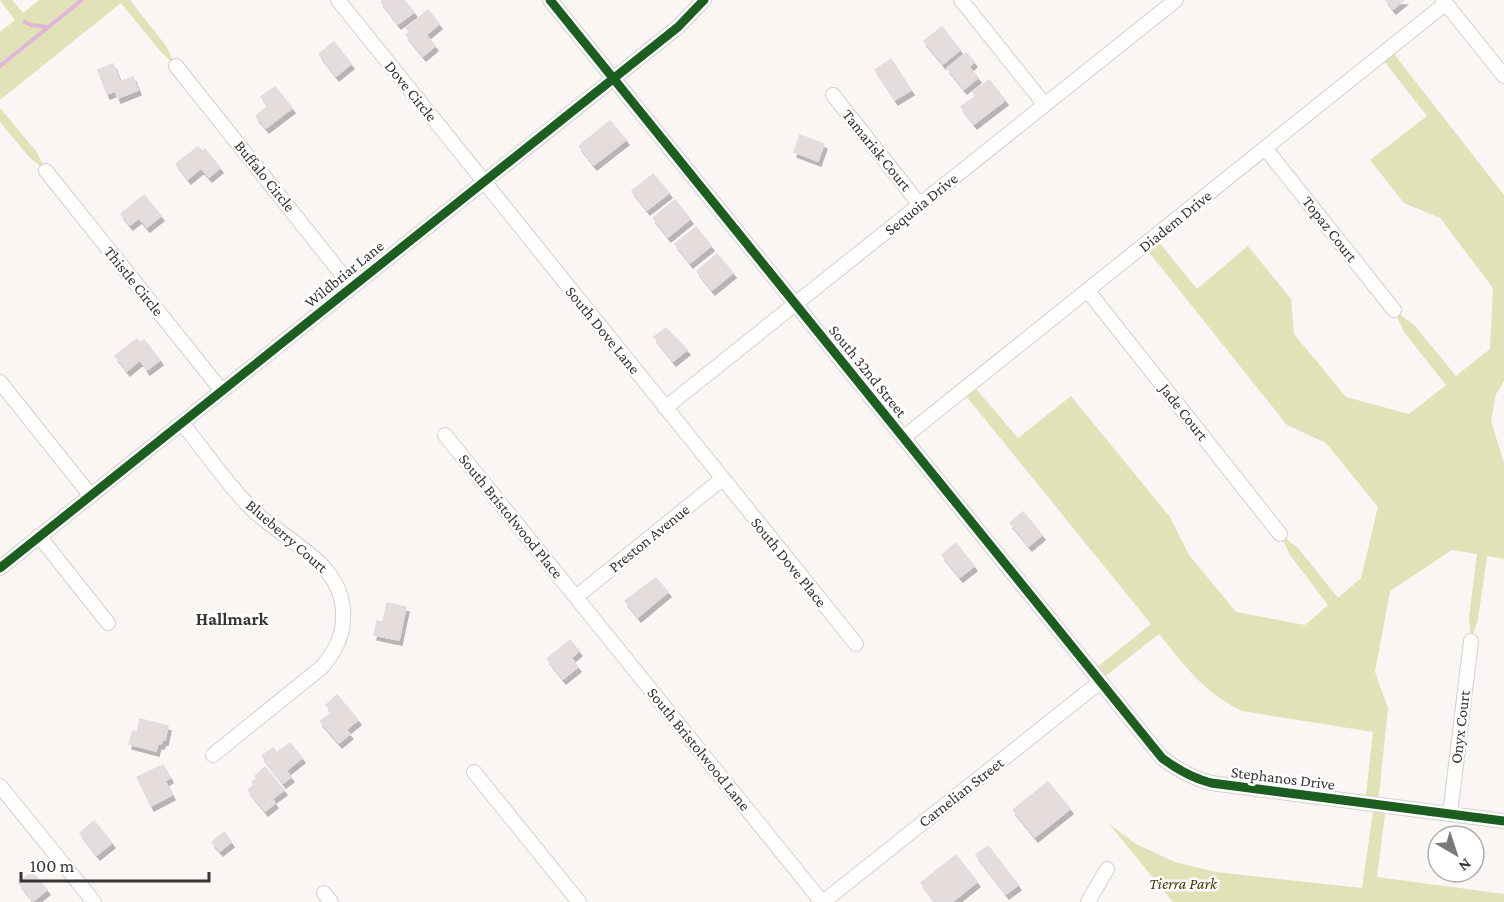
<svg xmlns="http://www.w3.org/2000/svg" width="1504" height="902" viewBox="0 0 1504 902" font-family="'Crimson Pro',serif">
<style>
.green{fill:#e1e2b8}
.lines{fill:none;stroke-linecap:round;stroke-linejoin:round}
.stream{stroke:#e1b5d7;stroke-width:4}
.building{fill:#e5dcdc;stroke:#e1dedd;stroke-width:1.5;filter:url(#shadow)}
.minor-casing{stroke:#d3d1d0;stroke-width:16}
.minor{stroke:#fefefd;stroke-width:14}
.cycleway-casing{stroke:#fff;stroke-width:13}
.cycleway{stroke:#1b5e20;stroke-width:9}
.labels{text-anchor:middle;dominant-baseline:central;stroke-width:5;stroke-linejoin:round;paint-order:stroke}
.street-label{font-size:16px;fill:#373534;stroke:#fff}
.park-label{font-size:16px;font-style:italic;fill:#3f3f02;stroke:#fff}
.neighbourhood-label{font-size:18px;font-weight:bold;fill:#373534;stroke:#fff}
</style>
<defs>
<filter id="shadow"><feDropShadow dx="3" dy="5" stdDeviation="0" flood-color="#0004"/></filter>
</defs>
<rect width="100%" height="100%" fill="#f9f6f4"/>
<!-- green -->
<path class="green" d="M 0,0 L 12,0 L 23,13 L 39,0 L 130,0 L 166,46 L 176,66 L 160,51 L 121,3 L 0,100 L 0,32 L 15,20 Z
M 1390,49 L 1504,195 L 1504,381 L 1496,394 L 1491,421 L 1504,463 L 1504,559 L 1487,556 L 1478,619 L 1471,641 L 1469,617 L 1477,554 L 1452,550 L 1390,591 L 1375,672 L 1388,708 L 1378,805 L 1386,806 L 1377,877 L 1504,894 L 1504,902 L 1173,902 L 1109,824 L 1136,844 L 1175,862 L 1216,872 L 1362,888 L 1374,805 L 1365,803 L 1373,732 L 1242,711 C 1202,691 1186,667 1159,634 L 1099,681 L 1091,672 L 1151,624 L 962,391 L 971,383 L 1018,438 L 1071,396 L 1170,517 L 1189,555 L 1236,612 L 1305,625 L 1328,605 L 1290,555 L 1280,534 L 1298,548 L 1338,598 L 1361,578 L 1378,507 L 1326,443 L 1287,425 L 1144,246 L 1155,237 L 1197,289 L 1248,246 L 1291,299 L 1294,334 L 1346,397 L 1409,414 L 1446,385 L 1404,332 L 1394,310 L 1414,325 L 1456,376 L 1490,349 L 1493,288 L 1440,218 L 1404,203 L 1370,160 L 1427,116 L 1380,56 Z
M 0,108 L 36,151 L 46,171 L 29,157 L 0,122 Z"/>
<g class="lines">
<!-- stream -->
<path class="stream" d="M 25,22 L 31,25 L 47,27
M 0,66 L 82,0"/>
</g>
<!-- building -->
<path class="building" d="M 383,0 L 404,0 L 414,12 L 398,24 L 381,2 Z
M 1386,0 L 1404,0 L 1393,9 Z
M 428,10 L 439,24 L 426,35 L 435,46 L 423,56 L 406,35 L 410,32 L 406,28 Z
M 942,27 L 960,50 L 943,64 L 924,41 Z
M 334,42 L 351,64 L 336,76 L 319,54 Z
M 966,53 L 974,62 L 969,67 L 978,78 L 964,89 L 947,68 Z
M 891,59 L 911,90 L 895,100 L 875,70 Z
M 113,64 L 120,82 L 133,77 L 138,90 L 118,98 L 115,91 L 107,94 L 98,70 Z
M 989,80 L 1005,100 L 974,124 L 961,107 L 976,96 L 973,92 Z
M 275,87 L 292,108 L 266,128 L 256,116 L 268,106 L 261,97 Z
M 610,121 L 626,140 L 594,165 L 579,146 Z
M 800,135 L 824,144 L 818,161 L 794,152 Z
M 198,147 L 202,151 L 205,149 L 220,168 L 209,177 L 201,168 L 188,179 L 176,164 Z
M 653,174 L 669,193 L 647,210 L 632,191 Z
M 144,195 L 161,216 L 147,227 L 139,218 L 130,225 L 121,214 Z
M 675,200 L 690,219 L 668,237 L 653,218 Z
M 696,227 L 711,246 L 690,263 L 675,244 Z
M 717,254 L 733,273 L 712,290 L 697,271 Z
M 666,328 L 687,350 L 673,361 L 654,337 Z
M 137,339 L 140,343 L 144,340 L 160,360 L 147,370 L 140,360 L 127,371 L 115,356 Z
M 1023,512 L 1042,535 L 1029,546 L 1010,523 Z
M 956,543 L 974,566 L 960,577 L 942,555 Z
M 656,578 L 668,592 L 638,617 L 625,601 Z
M 387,603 L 406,607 L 399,640 L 374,635 L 377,621 L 383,622 Z
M 570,640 L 579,651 L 571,658 L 578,667 L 563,679 L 547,659 Z
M 337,695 L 358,720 L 346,730 L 350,734 L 339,743 L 320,721 L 332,712 L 326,705 Z
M 140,719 L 168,726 L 165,740 L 163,739 L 161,744 L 158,743 L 156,751 L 129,744 L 133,731 L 137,732 Z
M 290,743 L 302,758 L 286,771 L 291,777 L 283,783 L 262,756 L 273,748 L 277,753 Z
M 163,765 L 170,778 L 165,781 L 172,795 L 151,806 L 137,777 Z
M 265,767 L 284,790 L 272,799 L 275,803 L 265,811 L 248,790 L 254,785 L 252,782 L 257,779 L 255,776 Z
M 1048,782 L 1070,809 L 1035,837 L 1013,810 Z
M 94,821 L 112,843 L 97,855 L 80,833 Z
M 224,832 L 231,842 L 220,851 L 212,842 Z
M 988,846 L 1018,885 L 1006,894 L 976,855 Z
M 956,855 L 977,882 L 952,902 L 935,902 L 921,883 Z
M 32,872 L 47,890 L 33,901 L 19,883 Z"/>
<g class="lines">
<defs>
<path id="minor" d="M 338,0 L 856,644
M 550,0 L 1162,758 C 1178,770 1192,778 1211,783 L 1504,821
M 961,0 L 1045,105
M 1443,0 L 1504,76
M 176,66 L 352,287
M 833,95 L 920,205
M 1265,148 L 1394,310
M 46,171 L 222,391
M 1088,291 L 1280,534
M 0,382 L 91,496
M 665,408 L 1176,0
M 182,423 C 205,451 225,482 251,508 C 284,542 346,562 343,618 C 343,638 334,652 322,667 L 213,755
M 445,435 L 822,902
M 903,438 L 1446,3
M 39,536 L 108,623
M 0,568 L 678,27 L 704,0
M 576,597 L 722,479
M 474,772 L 579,902
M 0,786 L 94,902
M 1450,814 L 1471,641
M 324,893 L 331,902
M 823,902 L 1100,682
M 1088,902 L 1107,869"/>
</defs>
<!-- minor casing -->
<use href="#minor" class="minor-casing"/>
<!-- minor -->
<use href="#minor" class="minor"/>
<defs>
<path id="cycleway" d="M 550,0 L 1162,758 C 1178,770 1192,778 1211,783 L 1504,821
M 0,568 L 678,27 L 704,0"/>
</defs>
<!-- cycleway casing -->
<use href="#cycleway" class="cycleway-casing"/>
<!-- cycleway -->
<use href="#cycleway" class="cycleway"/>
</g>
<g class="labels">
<!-- street labels -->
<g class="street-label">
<text transform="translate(411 91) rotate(51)">Dove Circle</text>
<text transform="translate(877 150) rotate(51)">Tamarisk Court</text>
<text transform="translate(265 176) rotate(51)">Buffalo Circle</text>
<text transform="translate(921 204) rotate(-39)">Sequoia Drive</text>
<text transform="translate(1175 221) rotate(-39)">Diadem Drive</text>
<text transform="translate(1330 229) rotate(52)">Topaz Court</text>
<text transform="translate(344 274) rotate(-39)">Wildbriar Lane</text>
<text transform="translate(134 281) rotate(51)">Thistle Circle</text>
<text transform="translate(603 330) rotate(51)">South Dove Lane</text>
<text transform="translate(868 371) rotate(51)">South 32nd Street</text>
<text transform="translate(1184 412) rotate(52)">Jade Court</text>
<text transform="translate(511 516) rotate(51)">South Bristolwood Place</text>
<text transform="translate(287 536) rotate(41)">Blueberry Court</text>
<text transform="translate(649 538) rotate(-39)">Preston Avenue</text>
<text transform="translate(789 562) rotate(51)">South Dove Place</text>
<text transform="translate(1460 727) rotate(-83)">Onyx Court</text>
<text transform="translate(699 749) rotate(51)">South Bristolwood Lane</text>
<text transform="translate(1283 778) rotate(7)">Stephanos Drive</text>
<text transform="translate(961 792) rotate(-38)">Carnelian Street</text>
</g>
<!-- park labels -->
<g class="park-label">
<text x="1183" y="883">Tierra Park</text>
</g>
<!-- neighbourhood labels -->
<g class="neighbourhood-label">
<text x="232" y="619">Hallmark</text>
</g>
</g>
<!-- north arrow -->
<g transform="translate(1456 854) rotate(141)"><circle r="28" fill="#ffffff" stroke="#afaeae" stroke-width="1.5"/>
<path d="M0-4.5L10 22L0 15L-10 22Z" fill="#7b7977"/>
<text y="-9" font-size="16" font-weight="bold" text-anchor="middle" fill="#373534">N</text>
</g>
<!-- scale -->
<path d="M21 872v9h188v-9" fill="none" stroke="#373534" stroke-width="3"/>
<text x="30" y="872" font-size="18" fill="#373534" stroke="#ffffff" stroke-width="4.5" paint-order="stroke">100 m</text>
</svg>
